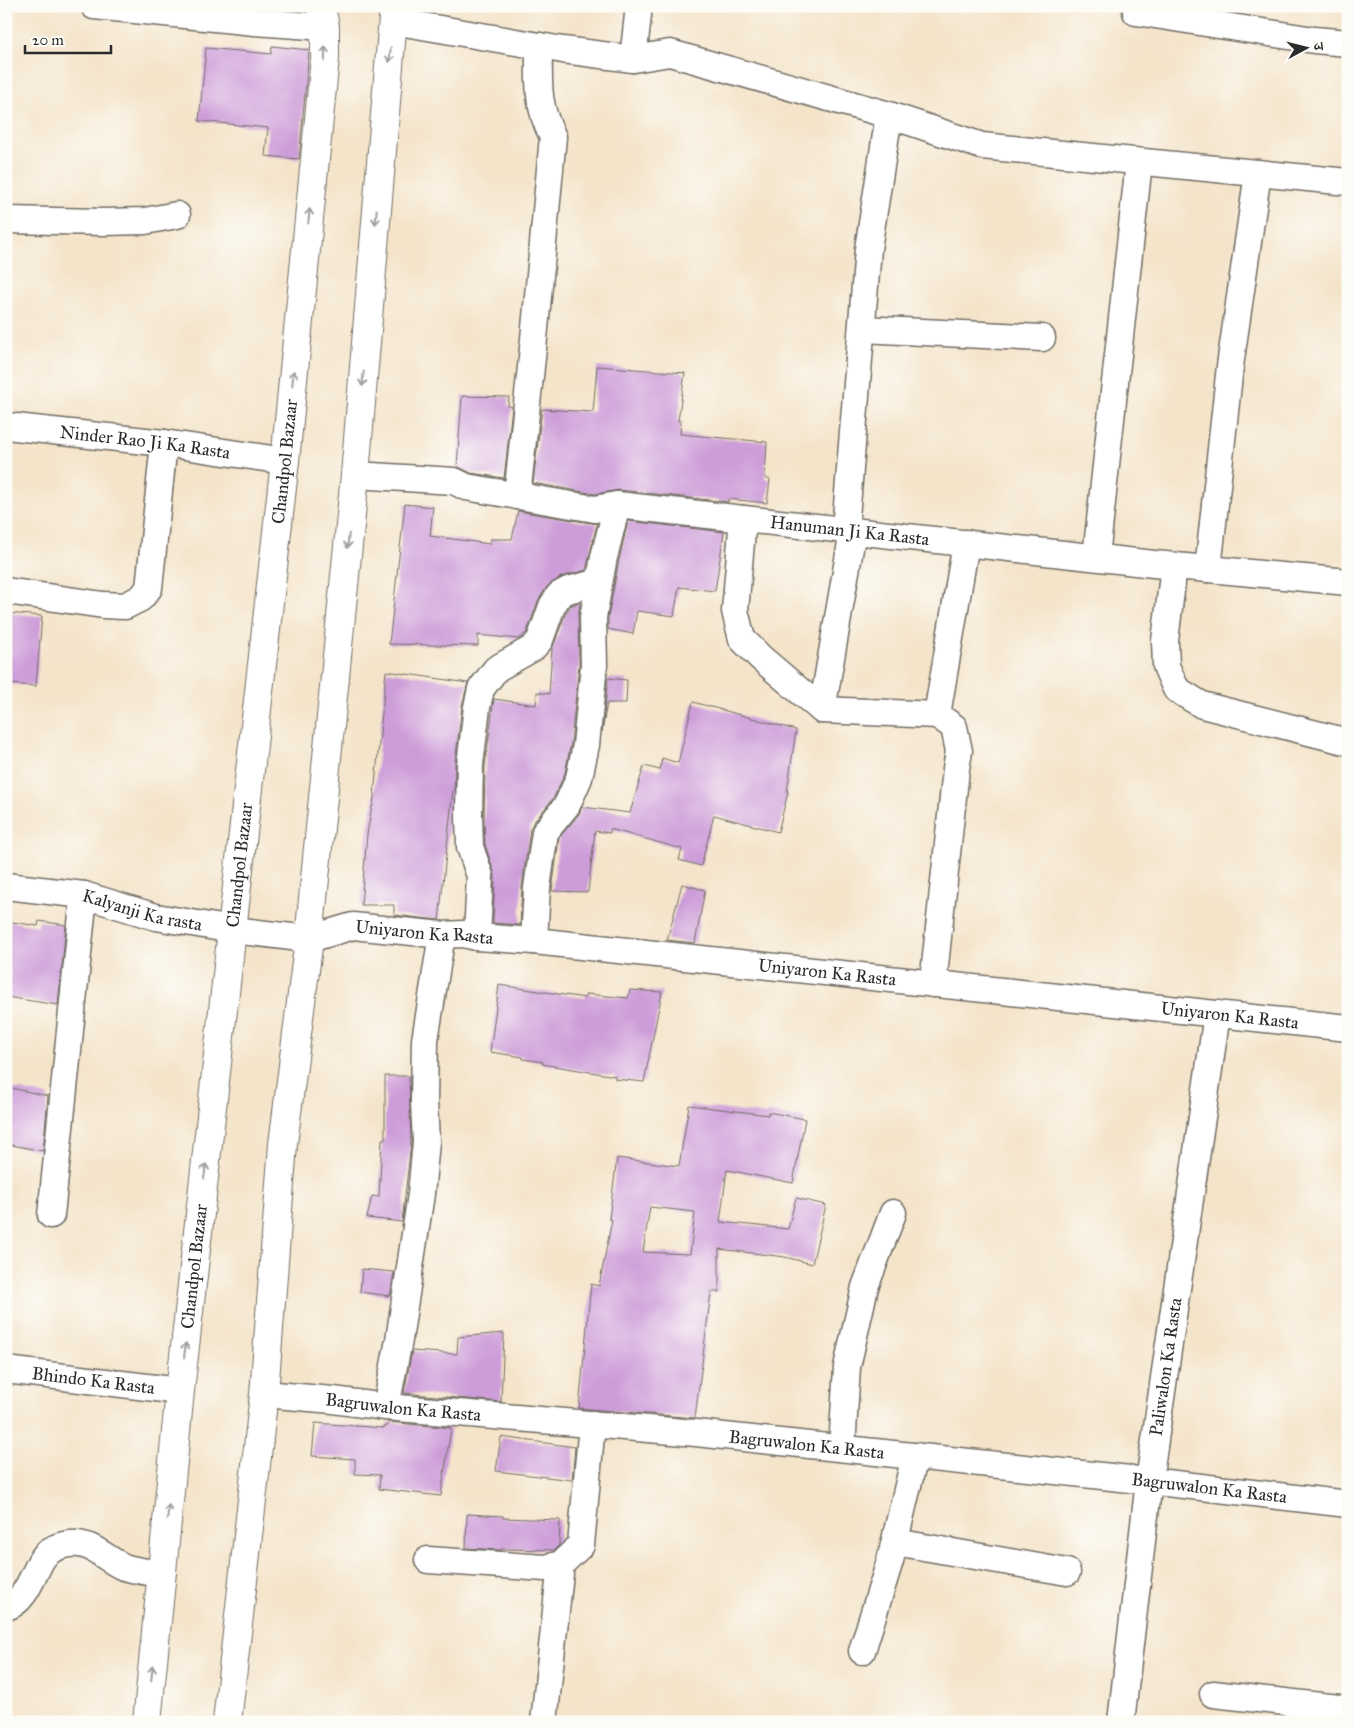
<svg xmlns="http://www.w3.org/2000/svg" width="1354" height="1728" viewBox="0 0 1354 1728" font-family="'IM FELL Great Primer','Noto Serif Devanagari',serif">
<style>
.building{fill:#cd9dd9;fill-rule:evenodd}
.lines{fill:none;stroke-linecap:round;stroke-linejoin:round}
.minor-casing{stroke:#716c63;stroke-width:29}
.primary-casing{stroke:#716c63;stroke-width:30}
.minor{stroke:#fff;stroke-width:26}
.primary{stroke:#fff;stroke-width:28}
.oneway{stroke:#a0a0a0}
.labels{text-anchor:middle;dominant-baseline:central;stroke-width:5;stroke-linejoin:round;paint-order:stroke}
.street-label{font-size:18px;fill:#2b2b2b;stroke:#fdfcf7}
</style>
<rect width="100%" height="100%" fill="#fdfcf7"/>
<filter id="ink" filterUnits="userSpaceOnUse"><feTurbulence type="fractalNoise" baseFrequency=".02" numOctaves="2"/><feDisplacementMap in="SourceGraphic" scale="10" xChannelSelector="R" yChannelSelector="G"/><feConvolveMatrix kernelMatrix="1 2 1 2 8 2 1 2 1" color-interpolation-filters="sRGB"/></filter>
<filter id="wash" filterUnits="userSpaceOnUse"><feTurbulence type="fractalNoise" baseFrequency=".0096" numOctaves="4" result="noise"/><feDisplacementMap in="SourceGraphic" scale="20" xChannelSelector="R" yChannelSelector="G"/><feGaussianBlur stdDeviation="1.12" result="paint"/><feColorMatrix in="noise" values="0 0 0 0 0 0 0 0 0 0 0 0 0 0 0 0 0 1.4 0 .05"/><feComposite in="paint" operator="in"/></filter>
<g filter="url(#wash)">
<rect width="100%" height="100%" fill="#f4e4ca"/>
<g id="blocks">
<!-- building -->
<path class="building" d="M 272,46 L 309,50 L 299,159 L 265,156 L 268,128 L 199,121 L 206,48 L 271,54 Z
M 597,366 L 685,373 L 678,421 L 681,421 L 680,434 L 767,442 L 765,478 L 770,480 L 767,503 L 728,499 L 728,502 L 619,490 L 595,494 L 533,483 L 542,409 L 593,412 Z
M 462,396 L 509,397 L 508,406 L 512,407 L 504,478 L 471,473 L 457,466 Z
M 405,504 L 433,507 L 430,536 L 490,544 L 490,539 L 512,539 L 518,511 L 597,524 L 586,570 L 561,577 L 547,587 L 538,601 L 527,632 L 519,639 L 478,635 L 478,646 L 389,644 Z
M 628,521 L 724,532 L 715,591 L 679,587 L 674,616 L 637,611 L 633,634 L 608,629 L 608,618 L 619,560 Z
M 580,602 L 578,617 L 579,664 L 571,743 L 565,773 L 554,797 L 533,823 L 530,829 L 522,886 L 520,925 L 493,923 L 495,876 L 485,844 L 484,822 L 485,766 L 494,699 L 536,705 L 537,692 L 549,694 L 552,649 L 566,613 L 570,606 Z
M 6,613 L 42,616 L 36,686 L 6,684 Z
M 386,671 L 468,683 L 462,705 L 455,763 L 454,790 L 453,790 L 439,920 L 394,915 L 394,905 L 361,905 L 367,834 L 372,806 L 373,806 Z
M 608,678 L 627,680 L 626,703 L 607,703 L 602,732 Z
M 693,702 L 796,730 L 787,792 L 788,792 L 778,832 L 714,815 L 701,866 L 679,860 L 682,849 L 610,829 L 610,833 L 595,831 L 588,892 L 552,891 L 559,838 L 579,814 L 582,807 L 630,813 L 644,766 L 660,770 L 662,758 L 678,763 Z
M 682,884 L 705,890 L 695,943 L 667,940 Z
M 6,921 L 38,926 L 39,921 L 66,925 L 58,1005 L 6,997 Z
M 499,985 L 585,998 L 586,994 L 628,998 L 630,990 L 662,992 L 644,1082 L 615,1079 L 615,1076 L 542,1064 L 543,1062 L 523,1059 L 523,1057 L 490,1052 Z
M 385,1076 L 409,1076 L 411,1142 L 402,1222 L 367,1218 L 372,1196 L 379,1197 L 382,1139 L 385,1139 Z
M 6,1087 L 48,1096 L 43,1151 L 6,1144 Z
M 689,1105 L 768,1115 L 768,1112 L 805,1119 L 793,1183 L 727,1170 L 720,1222 L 788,1229 L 796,1198 L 826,1205 L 812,1264 L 785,1257 L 719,1249 L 719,1292 L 711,1292 L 695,1418 L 579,1408 L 591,1284 L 599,1286 L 612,1220 L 609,1219 L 617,1158 L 679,1166 ZM 650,1207 L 695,1212 L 690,1254 L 643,1252 Z
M 362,1269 L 394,1272 L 390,1296 L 360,1292 Z
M 504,1333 L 501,1402 L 404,1393 L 412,1351 L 457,1354 L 458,1337 Z
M 388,1422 L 451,1428 L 441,1496 L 379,1489 L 380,1475 L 355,1474 L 355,1459 L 312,1456 L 315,1423 L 384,1428 L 384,1426 L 388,1426 Z
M 501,1437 L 575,1447 L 572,1480 L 496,1471 Z
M 467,1514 L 503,1516 L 503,1518 L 560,1520 L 559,1545 L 554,1550 L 501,1549 L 501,1550 L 466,1548 Z"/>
</g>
</g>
<g filter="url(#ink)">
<use href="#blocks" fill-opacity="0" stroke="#716c63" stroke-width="1"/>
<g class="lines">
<defs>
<g id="minor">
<path d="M 94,6 L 255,22 L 325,27"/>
<path d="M 1136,12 L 1314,40 L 1348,43"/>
<path d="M 393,21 L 563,50 L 633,59 L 670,53 L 889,115 L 982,146 L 1348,182"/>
<path d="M 633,59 L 639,6"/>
<path d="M 6,220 L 104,222 L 145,221 L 177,215"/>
<path d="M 862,329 L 1042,338"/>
<path id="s1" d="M 6,426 L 164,443 L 285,461"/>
<path id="s2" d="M 355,475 L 454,481 L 466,487 L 595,509 L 617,505 L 1154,564 L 1348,582"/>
<path d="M 517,496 L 534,339 L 553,137 C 536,105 539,80 539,46"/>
<path d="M 743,519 L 735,611 L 742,639 L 761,658 L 822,710 L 937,715 L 954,727 L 959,751 L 956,769 L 933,984"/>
<path d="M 845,530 L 868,249 L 889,115"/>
<path d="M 1096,557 L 1139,162"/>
<path d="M 1174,566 L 1165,641 L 1166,666 L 1176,689 L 1202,705 L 1348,742"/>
<path d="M 1208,569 L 1230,366 L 1258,173"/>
<path d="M 6,591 L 103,605 L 125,606 L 141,598 L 149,588 L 164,443"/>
<path d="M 822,710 L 853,531"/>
<path d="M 937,715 L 966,543"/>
<path id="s3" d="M 6,886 L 84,895 L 156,917 L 233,930 L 309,939 L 353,926 L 442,935 L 463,934 L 477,937 L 534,941 L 1348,1028"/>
<path d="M 477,937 L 480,876 L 470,847 L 469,815 L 470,765 L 477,707 L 481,689 L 496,669 L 533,648 L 540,640 L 552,606 L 559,595 L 568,590 L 599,582"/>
<path d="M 534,941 L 537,888 L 545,832 L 567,805 L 579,778 L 586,745 L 594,665 L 593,617 L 604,557 L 617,505"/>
<path d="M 51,1215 L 84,895"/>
<path id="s4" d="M 6,1370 L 180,1391"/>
<path id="s5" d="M 264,1394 L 333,1400 L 386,1407 L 696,1433 L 1149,1481 L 1348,1504"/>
<path d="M 386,1407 L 399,1340 L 421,1194 L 426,1142 L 424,1102 L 425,1040 L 442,935"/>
<path d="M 842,1448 L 847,1367 L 865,1287 L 893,1213"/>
<path d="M 895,1542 L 1067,1572"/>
<path d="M 428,1560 L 545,1568 L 561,1564 L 581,1545 L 592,1424"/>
<path d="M 6,1607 C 25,1603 33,1574 42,1559 C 51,1545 72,1541 87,1546 C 99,1550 111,1562 124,1567 C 136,1571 150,1572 162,1574"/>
<path d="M 862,1651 L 890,1561 L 915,1456"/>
<path d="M 1213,1694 L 1348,1709"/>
<path d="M 544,1722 L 561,1564"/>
<path id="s6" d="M 1121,1722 L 1149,1481 L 1217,1014"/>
</g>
<g id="primary">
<path id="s7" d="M 147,1722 L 180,1391 L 285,461 L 325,58 L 325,27 L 321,6"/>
<path d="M 227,1722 L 264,1394 L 283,1144 L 309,939 L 355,475 L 394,6"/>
</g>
</defs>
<!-- minor casing -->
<use href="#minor" class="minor-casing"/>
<!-- primary casing -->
<use href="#primary" class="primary-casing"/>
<!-- minor -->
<use href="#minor" class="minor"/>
<!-- primary -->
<use href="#primary" class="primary"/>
</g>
<!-- one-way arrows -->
<defs><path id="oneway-shaft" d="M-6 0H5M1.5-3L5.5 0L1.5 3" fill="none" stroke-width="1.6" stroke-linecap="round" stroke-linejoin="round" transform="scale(1.25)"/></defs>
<g class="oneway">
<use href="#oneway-shaft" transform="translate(325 54) rotate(-88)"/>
<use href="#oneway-shaft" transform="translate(390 55) rotate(95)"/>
<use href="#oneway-shaft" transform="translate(309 216) rotate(-84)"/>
<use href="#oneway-shaft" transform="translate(376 217) rotate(95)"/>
<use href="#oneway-shaft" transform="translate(293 378) rotate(-84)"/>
<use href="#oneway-shaft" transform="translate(363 379) rotate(95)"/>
<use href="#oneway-shaft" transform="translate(348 541) rotate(96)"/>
<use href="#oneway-shaft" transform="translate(205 1171) rotate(-83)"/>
<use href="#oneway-shaft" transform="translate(185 1350) rotate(-83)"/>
<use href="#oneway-shaft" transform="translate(168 1512) rotate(-84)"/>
<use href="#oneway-shaft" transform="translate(152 1673) rotate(-84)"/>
</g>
</g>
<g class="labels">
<!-- street labels -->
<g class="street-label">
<text stroke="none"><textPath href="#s1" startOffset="140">Ninder Rao Ji Ka Rasta</textPath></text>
<text stroke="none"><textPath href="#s7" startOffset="1268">Chandpol Bazaar</textPath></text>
<text stroke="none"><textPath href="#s2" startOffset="500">Hanuman Ji Ka Rasta</textPath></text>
<text stroke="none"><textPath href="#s7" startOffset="862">Chandpol Bazaar</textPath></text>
<text stroke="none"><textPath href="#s3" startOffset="139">Kalyanji Ka rasta</textPath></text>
<text stroke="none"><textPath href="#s3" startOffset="426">Uniyaron Ka Rasta</textPath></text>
<text stroke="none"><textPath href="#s3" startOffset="831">Uniyaron Ka Rasta</textPath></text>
<text stroke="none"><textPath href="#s3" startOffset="1236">Uniyaron Ka Rasta</textPath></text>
<text stroke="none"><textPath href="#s7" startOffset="458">Chandpol Bazaar</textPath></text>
<text stroke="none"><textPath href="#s6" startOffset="358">Paliwalon Ka Rasta</textPath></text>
<text stroke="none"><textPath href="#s4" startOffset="88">Bhindo Ka Rasta</textPath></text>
<text stroke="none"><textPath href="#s5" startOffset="140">Bagruwalon Ka Rasta</textPath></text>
<text stroke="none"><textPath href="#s5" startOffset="545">Bagruwalon Ka Rasta</textPath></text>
<text stroke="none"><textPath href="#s5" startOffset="950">Bagruwalon Ka Rasta</textPath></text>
</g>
</g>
<!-- margin -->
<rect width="1354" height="1728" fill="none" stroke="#fdfcf7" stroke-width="25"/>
<!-- north arrow -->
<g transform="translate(1306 48) rotate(83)" stroke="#fdfcf7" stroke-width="4" paint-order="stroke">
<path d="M0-4L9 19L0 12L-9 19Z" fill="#2b2b2b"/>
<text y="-8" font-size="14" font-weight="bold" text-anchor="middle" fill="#2b2b2b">उ</text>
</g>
<!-- scale -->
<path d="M25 45v8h86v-8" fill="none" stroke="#2b2b2b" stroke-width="2.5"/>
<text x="32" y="45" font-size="15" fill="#2b2b2b" stroke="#fdfcf7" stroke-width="4" paint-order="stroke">20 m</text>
</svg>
